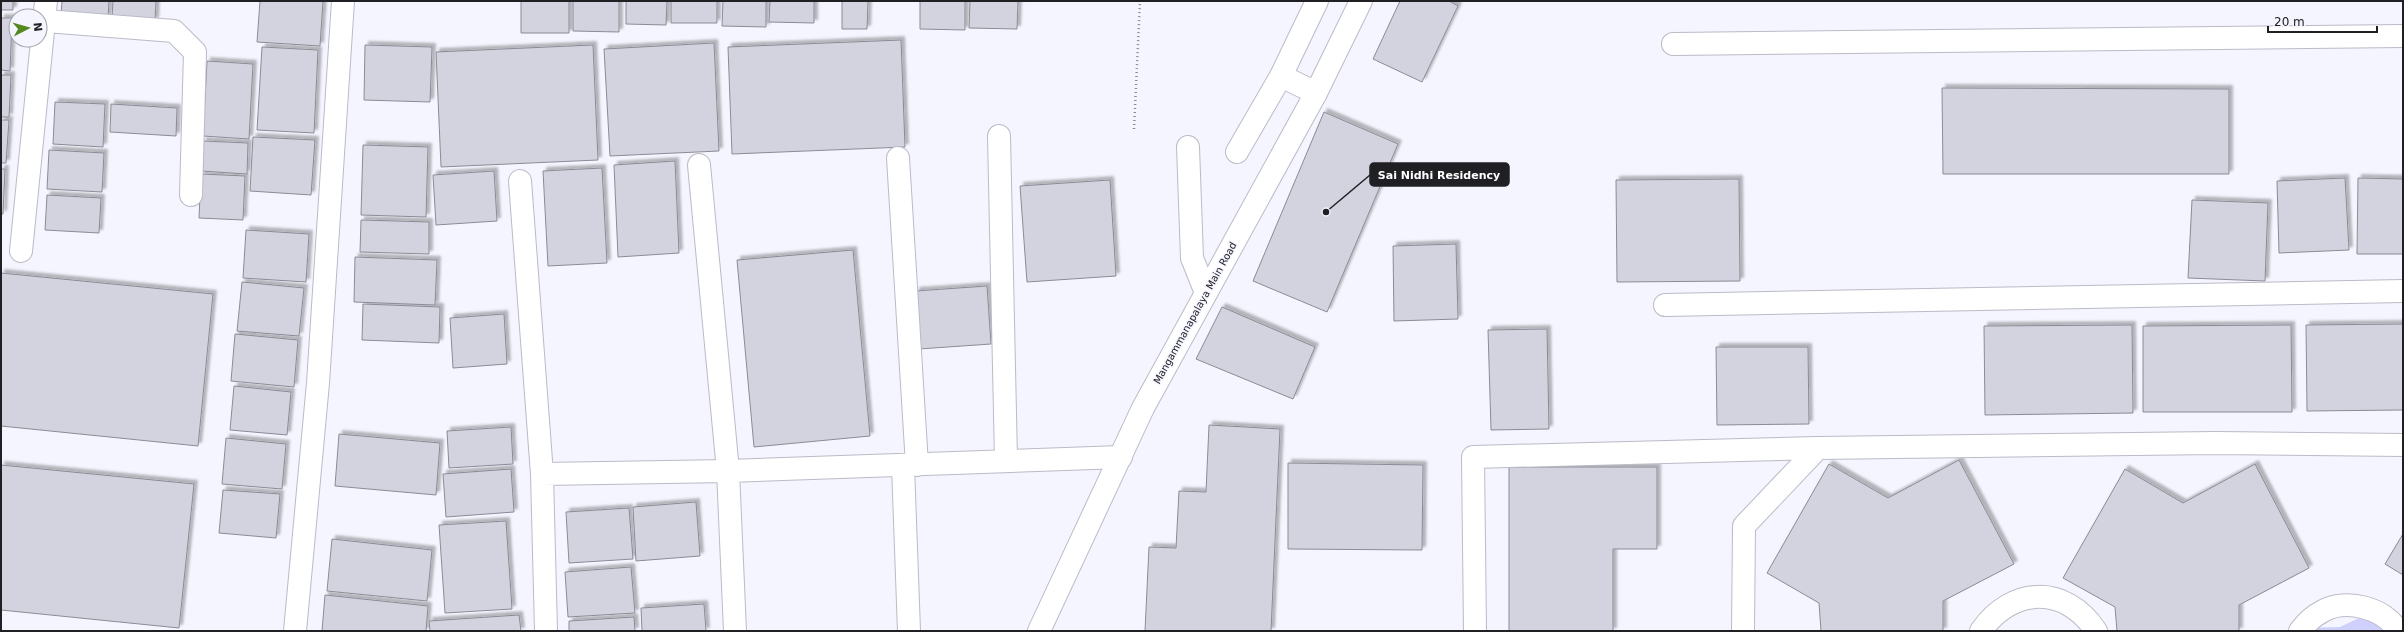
<svg xmlns="http://www.w3.org/2000/svg" width="2404" height="632" viewBox="0 0 2404 632" font-family="'DejaVu Sans',sans-serif">
<style>
.water{fill:#cfd0fb}
.building{fill:#d2d3de;stroke:#8b8b96;filter:url(#shadow)}
.lines{fill:none;stroke-linecap:round;stroke-linejoin:round}
.minor-casing{stroke:#babbc6;stroke-width:24}
.tertiary-casing{stroke:#babbc6;stroke-width:24}
.path{stroke:#898990;stroke-width:2.5;stroke-dasharray:1 3;stroke-linecap:butt}
.minor{stroke:#fff;stroke-width:22}
.tertiary{stroke:#fff;stroke-width:22}
.labels{text-anchor:middle;dominant-baseline:central;stroke-width:3;stroke-linejoin:round;paint-order:stroke}
.street-label{font-size:10px;fill:#202024;stroke:#f4f5fe}
.leader{fill:none;stroke:#202024;stroke-width:1.5}
.callout-dot{fill:#202024;stroke:#f4f5fe;stroke-width:1.5}
.callout{fill:#202024;stroke:#202024;stroke-width:1.5}
.callout-label{font-size:11px;text-anchor:middle;font-weight:bold;fill:#fff}
</style>
<defs>
<filter id="shadow"><feDropShadow dx="3.5" dy="-3.5" stdDeviation="1" flood-color="#0004"/></filter>
</defs>
<rect width="100%" height="100%" fill="#f4f5fe"/>
<!-- water -->
<path class="water" d="M 2361,617 L 2379,624 L 2382,631 L 2300,631 L 2302,628 L 2340,627 Z"/>
<!-- building -->
<path class="building" d="M 1,1 L 13,1 L 13,10 L 1,10 Z
M 62,1 L 109,1 L 108,18 L 61,15 Z
M 113,1 L 156,1 L 155,21 L 112,18 Z
M 260,1 L 323,1 L 320,46 L 257,42 Z
M 521,1 L 569,1 L 569,33 L 521,33 Z
M 573,1 L 619,1 L 619,32 L 573,31 Z
M 626,1 L 667,1 L 666,25 L 626,24 Z
M 671,1 L 717,1 L 717,23 L 671,23 Z
M 723,1 L 766,1 L 766,27 L 722,26 Z
M 770,1 L 814,1 L 814,23 L 769,22 Z
M 842,1 L 868,1 L 867,29 L 842,29 Z
M 920,1 L 965,1 L 965,30 L 920,29 Z
M 970,1 L 1018,1 L 1017,29 L 969,28 Z
M 1400,1 L 1449,1 L 1458,6 L 1422,82 L 1373,59 Z
M 1,18 L 12,18 L 10,71 L 1,70 Z
M 901,40 L 905,147 L 732,154 L 728,47 Z
M 714,43 L 719,151 L 610,156 L 604,49 Z
M 365,45 L 432,47 L 430,102 L 364,100 Z
M 593,45 L 598,160 L 441,167 L 436,52 Z
M 262,47 L 318,50 L 314,133 L 257,130 Z
M 207,61 L 253,64 L 249,139 L 203,136 Z
M 1,75 L 11,75 L 9,117 L 1,117 Z
M 1942,88 L 2229,89 L 2229,174 L 1943,174 Z
M 55,102 L 105,104 L 103,147 L 53,144 Z
M 111,104 L 177,108 L 176,136 L 110,132 Z
M 1324,112 L 1398,144 L 1327,312 L 1253,281 Z
M 1,120 L 9,120 L 6,163 L 1,163 Z
M 253,137 L 315,140 L 311,195 L 250,191 Z
M 203,141 L 248,143 L 247,174 L 201,171 Z
M 363,145 L 428,147 L 426,217 L 361,215 Z
M 49,150 L 104,153 L 102,192 L 47,189 Z
M 675,161 L 679,253 L 618,257 L 614,165 Z
M 602,168 L 607,263 L 548,266 L 543,171 Z
M 1,169 L 5,169 L 3,214 L 1,214 Z
M 494,171 L 497,221 L 436,225 L 433,175 Z
M 201,174 L 245,176 L 243,220 L 199,218 Z
M 2345,178 L 2349,250 L 2279,253 L 2277,181 Z
M 2358,178 L 2403,179 L 2403,254 L 2357,254 Z
M 1739,179 L 1740,281 L 1617,282 L 1616,180 Z
M 1110,180 L 1116,276 L 1027,282 L 1020,186 Z
M 47,195 L 101,198 L 99,233 L 45,230 Z
M 2192,200 L 2268,203 L 2265,281 L 2188,278 Z
M 361,220 L 429,222 L 429,254 L 360,252 Z
M 246,230 L 309,234 L 306,282 L 243,278 Z
M 1456,244 L 1458,319 L 1394,321 L 1393,246 Z
M 853,250 L 870,436 L 754,447 L 737,260 Z
M 355,257 L 437,260 L 435,305 L 354,302 Z
M 1,273 L 213,294 L 198,446 L 1,426 Z
M 242,282 L 304,288 L 299,336 L 237,331 Z
M 987,286 L 991,344 L 919,349 L 916,291 Z
M 363,304 L 440,307 L 439,343 L 362,340 Z
M 1222,307 L 1315,347 L 1293,399 L 1196,359 Z
M 504,314 L 507,364 L 453,368 L 450,318 Z
M 2403,324 L 2403,410 L 2307,411 L 2306,325 Z
M 2132,325 L 2133,413 L 1985,415 L 1984,326 Z
M 2291,325 L 2292,412 L 2143,412 L 2143,326 Z
M 1547,329 L 1549,429 L 1491,430 L 1488,330 Z
M 235,334 L 298,340 L 294,387 L 231,381 Z
M 1716,347 L 1808,347 L 1809,424 L 1717,425 Z
M 234,386 L 291,392 L 287,435 L 230,430 Z
M 1209,425 L 1280,429 L 1271,631 L 1145,631 L 1149,547 L 1176,548 L 1179,491 L 1206,492 Z
M 511,427 L 513,464 L 449,468 L 447,431 Z
M 339,434 L 440,443 L 436,495 L 335,486 Z
M 226,438 L 286,444 L 282,489 L 222,484 Z
M 1959,460 L 2014,564 L 1943,601 L 1943,631 L 1821,631 L 1819,603 L 1767,573 L 1829,464 L 1888,498 Z
M 1288,463 L 1423,465 L 1422,550 L 1288,549 Z
M 2255,464 L 2309,568 L 2239,605 L 2239,631 L 2117,631 L 2115,607 L 2063,578 L 2125,469 L 2183,503 Z
M 1,465 L 194,484 L 179,628 L 1,610 Z
M 1509,467 L 1657,467 L 1657,549 L 1613,549 L 1613,631 L 1509,631 Z
M 511,469 L 514,512 L 446,517 L 443,474 Z
M 223,490 L 280,494 L 276,538 L 219,533 Z
M 696,502 L 700,556 L 636,561 L 633,507 Z
M 629,508 L 633,559 L 569,563 L 566,512 Z
M 506,521 L 512,609 L 445,613 L 439,525 Z
M 2403,534 L 2403,575 L 2385,564 Z
M 332,539 L 432,550 L 427,601 L 327,591 Z
M 631,567 L 635,613 L 568,617 L 565,572 Z
M 325,595 L 428,606 L 426,631 L 322,631 Z
M 704,604 L 706,631 L 642,631 L 641,608 Z
M 519,615 L 521,631 L 430,631 L 429,621 Z
M 634,617 L 635,631 L 569,631 L 569,621 Z"/>
<g class="lines">
<defs>
<path id="minor" d="M 46,21 L 174,31 L 195,52 L 191,195
M 1673,44 L 2403,36
M 1281,76 L 1316,93
M 999,136 L 1006,460
M 1188,147 L 1192,258 L 1206,293
M 1237,152 L 1281,76 L 1317,1
M 898,158 L 917,465
M 699,165 L 728,471 L 735,631
M 520,181 L 542,474 L 546,631
M 21,251 L 46,1
M 1665,305 L 2403,291
M 903,466 L 909,631
M 542,474 L 728,471 L 1121,457
M 295,631 L 318,383 L 343,1
M 1475,631 L 1473,457 L 1818,448
M 1743,631 L 1744,526 L 1818,448 L 2215,443 L 2403,445
M 1981,631 C 2012,586 2066,585 2096,631
M 2300,631 C 2306,623 2313,616 2323,611 C 2346,598 2385,608 2398,631"/>
<path id="tertiary" d="M 1039,631 L 1143,408 L 1316,93 L 1361,1"/>
</defs>
<!-- minor casing -->
<use href="#minor" class="minor-casing"/>
<!-- tertiary casing -->
<use href="#tertiary" class="tertiary-casing"/>
<!-- path -->
<path class="path" d="M 1134,129 L 1140,1"/>
<!-- minor -->
<use href="#minor" class="minor"/>
<!-- tertiary -->
<use href="#tertiary" class="tertiary"/>
</g>
<g class="labels">
<!-- street labels -->
<g class="street-label">
<text transform="translate(1195 313) rotate(-61)">Mangammanapalaya Main Road</text>
</g>
</g>
<!-- callouts -->
<path class="leader" d="M1326 212L1370 175"/>
<circle class="callout-dot" cx="1326" cy="212" r="4"/>
<rect class="callout" x="1370" y="163" width="139" height="23" rx="4"/>
<g class="callout-label">
<text x="1439" y="179">Sai Nidhi Residency</text>
</g>
<!-- border -->
<rect width="2404" height="632" fill="none" stroke="#202024" stroke-width="4"/>
<!-- north arrow -->
<g transform="translate(28 28) rotate(84)"><circle r="19" fill="#f4f5fe" stroke="#9fa0a7"/>
<path d="M0-3L7 15L0 10L-7 15Z" fill="#55881e"/>
<text y="-6" font-size="11" font-weight="bold" text-anchor="middle" fill="#202024">N</text>
</g>
<!-- scale -->
<path d="M2268 26v6h109v-6" fill="none" stroke="#202024" stroke-width="2"/>
<text x="2274" y="26" font-size="12" fill="#202024" stroke="#f4f5fe" stroke-width="3" paint-order="stroke">20 m</text>
</svg>
